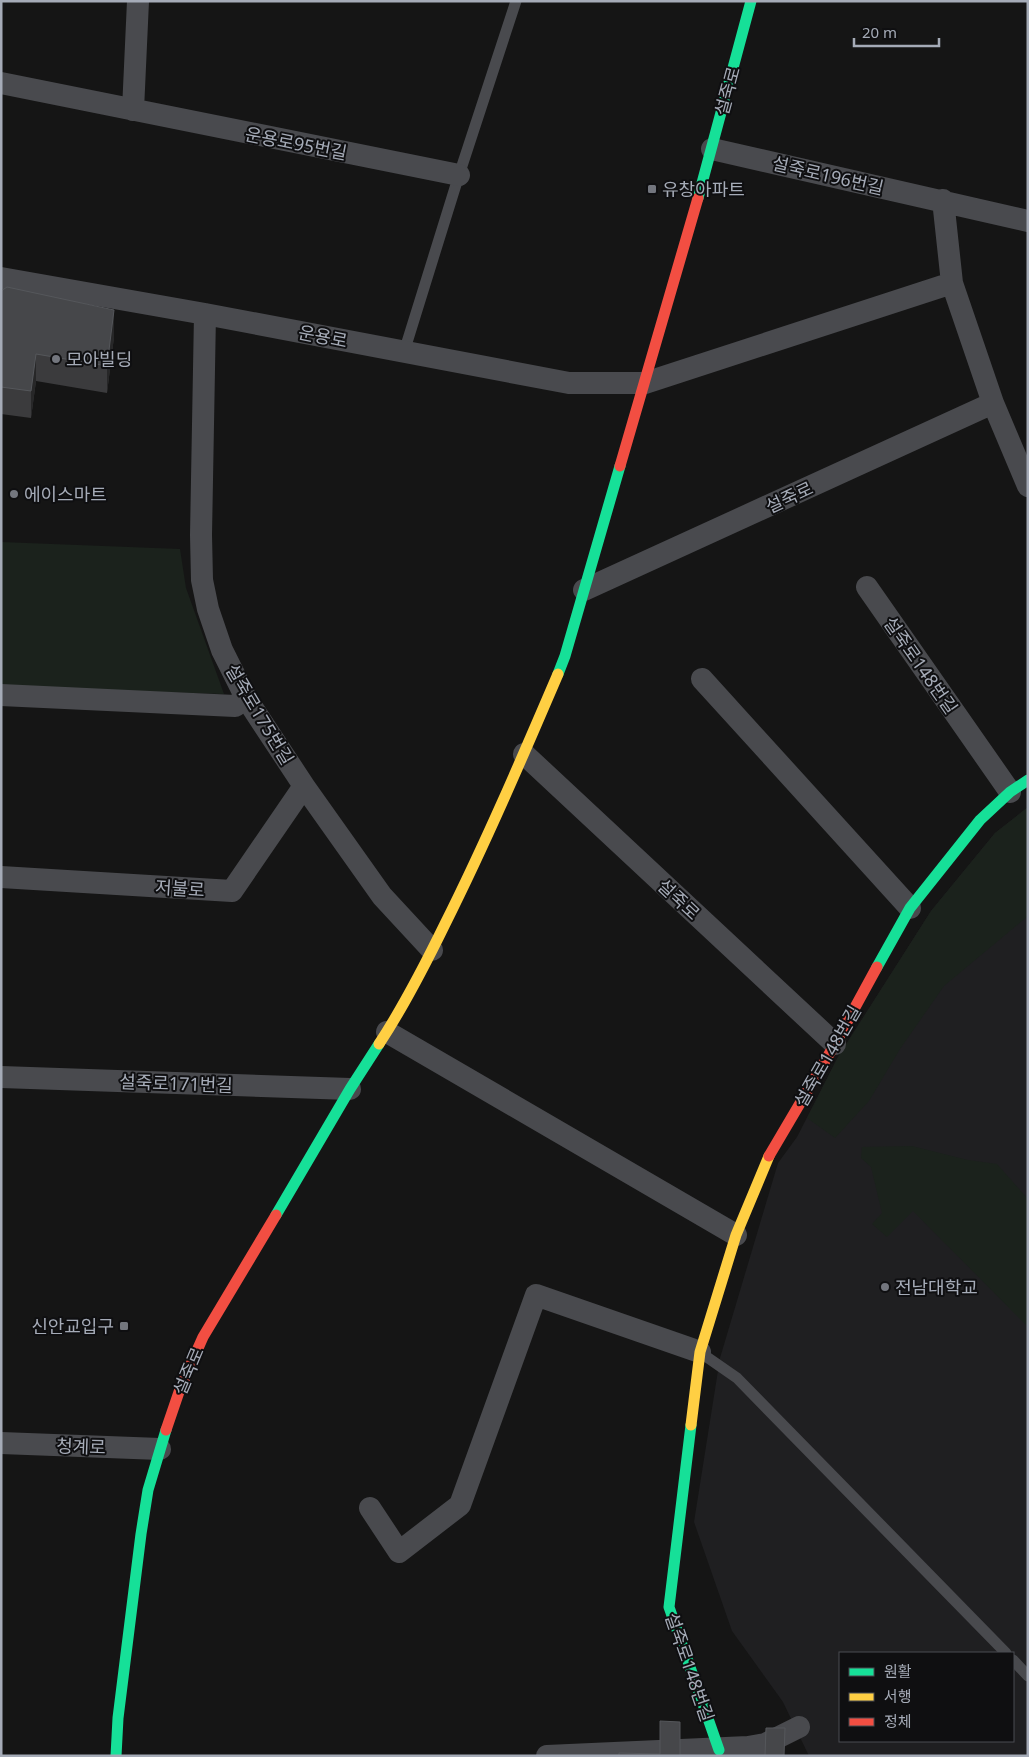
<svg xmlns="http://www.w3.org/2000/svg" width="1029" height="1757" viewBox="0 0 1029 1757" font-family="'Noto Sans','Noto Sans KR',sans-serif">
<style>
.built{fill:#1f1f21;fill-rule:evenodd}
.green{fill:#1b221c}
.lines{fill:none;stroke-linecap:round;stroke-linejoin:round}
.lane{stroke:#494a4e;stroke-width:11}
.street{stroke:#494a4e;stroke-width:22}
.fast{stroke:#16e098;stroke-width:11}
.slow{stroke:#ffcf43;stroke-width:11}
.jam{stroke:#f24e42;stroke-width:11}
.wall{fill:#3b3b3d}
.shaded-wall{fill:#272728}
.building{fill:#46474a;stroke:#55575b}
.poi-dot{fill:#73767e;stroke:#0f0f11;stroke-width:2}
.labels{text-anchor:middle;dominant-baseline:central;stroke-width:4;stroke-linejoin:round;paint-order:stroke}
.street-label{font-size:18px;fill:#a5abb7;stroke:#0f0f11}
.poi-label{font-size:18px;fill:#a5abb7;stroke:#0f0f11;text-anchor:start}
</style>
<rect width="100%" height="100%" fill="#151515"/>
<!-- built -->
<path class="built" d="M 1028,807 L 1028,1756 L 809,1756 L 783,1702 L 732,1631 L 694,1522 L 720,1358 L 778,1163 L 797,1137 L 838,1057 L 931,911 L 995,833 ZM 840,1653 L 1013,1653 L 1013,1741 L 840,1741 Z"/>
<!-- green -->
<path class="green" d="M 1,542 L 180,549 L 186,588 L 224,694 L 1,687 Z
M 1028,807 L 1028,916 L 944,986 L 900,1049 L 869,1101 L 835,1138 L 807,1118 L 838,1057 L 931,911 L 995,833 Z
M 912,1146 L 968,1160 L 997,1164 L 1028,1199 L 1028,1327 L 913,1211 L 887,1237 L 872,1224 L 882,1213 L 871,1167 L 861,1158 L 862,1147 Z"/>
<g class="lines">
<!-- lane -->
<path class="lane" d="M 404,352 L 459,175 L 516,1
M 701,1353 L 737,1378 L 1006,1653
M 1013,1660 L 1028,1676"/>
<!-- street -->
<path class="street" d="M 1,83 L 459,175
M 133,110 L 138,1
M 712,149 L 1028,221
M 943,200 L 952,283 L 993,403 L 1028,486
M 1,278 L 205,314 L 569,383 L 645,383 L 952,283
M 205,314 L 201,535 L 202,580 L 208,609 L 222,650 L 246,698 L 304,786 L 382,896 L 432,950
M 867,587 L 1010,792
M 584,590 L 993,403
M 702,679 L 910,908
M 1,695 L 235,706 L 246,698
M 524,754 L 835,1044
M 1,877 L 232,891 L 304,786
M 387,1032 L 736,1235
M 1,1077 L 350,1089
M 1,1443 L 160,1449
M 370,1508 L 399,1552 L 460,1505 L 536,1295 L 700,1352
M 547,1756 L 748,1747 L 765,1744 L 799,1727"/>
<!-- fast -->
<path class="fast" d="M 698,198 L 751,1
M 558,674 L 565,656 L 620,466
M 877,967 L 910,908 L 980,820 L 1010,792 L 1028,780
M 276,1215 L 350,1089 L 379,1044
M 691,1425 L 669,1607 L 719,1750
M 116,1756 L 118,1718 L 141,1534 L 148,1490 L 166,1430"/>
<!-- slow -->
<path class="slow" d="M 379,1044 C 404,1006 425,965 445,924 C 486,842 522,758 558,674
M 691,1425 L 700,1352 L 736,1235 L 769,1156"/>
<!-- jam -->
<path class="jam" d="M 620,466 L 698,198
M 769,1156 L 835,1044 L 877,967
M 166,1430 L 180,1389 L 203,1337 L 276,1215"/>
</g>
<!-- wall -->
<path class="wall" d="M 1,291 L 114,337 L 107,393 L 36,381 L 31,418 L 1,414 Z"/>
<!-- shaded-wall -->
<path class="shaded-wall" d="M 114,310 L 114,337 L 107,393 L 107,366 Z
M 36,354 L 36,381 L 31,418 L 31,391 Z"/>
<!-- building -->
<path class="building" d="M 7,287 L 114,310 L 107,366 L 36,354 L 31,391 L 1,387 L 1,291 Z
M 660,1721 L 680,1722 L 680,1755 L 738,1756 L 619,1756 L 619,1753 L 660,1754 Z
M 766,1728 L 785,1728 L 784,1756 L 765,1756 Z"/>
<!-- markers -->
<g class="poi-dot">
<rect x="647" y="184" width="10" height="10" rx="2.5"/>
<circle cx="56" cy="359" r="5"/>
<circle cx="14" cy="494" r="5"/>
<circle cx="885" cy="1287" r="5"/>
<rect x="119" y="1321" width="10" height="10" rx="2.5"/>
</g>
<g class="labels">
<!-- street labels -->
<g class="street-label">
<text transform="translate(727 91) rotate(-75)">설죽로</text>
<text transform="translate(296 143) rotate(11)">운용로95번길</text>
<text transform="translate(828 175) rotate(13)">설죽로196번길</text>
<text transform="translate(323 336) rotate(11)">운용로</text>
<text transform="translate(789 497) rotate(-25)">설죽로</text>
<text transform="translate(921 665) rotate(55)">설죽로148번길</text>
<text transform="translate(260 714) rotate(59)">설죽로175번길</text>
<text transform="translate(180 888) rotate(4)">저불로</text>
<text transform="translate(679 899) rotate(43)">설죽로</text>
<text transform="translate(827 1056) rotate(-60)">설죽로148번길</text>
<text transform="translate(176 1083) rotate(2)">설죽로171번길</text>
<text transform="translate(188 1371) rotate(-67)">설죽로</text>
<text transform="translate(81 1446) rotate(2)">청계로</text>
<text transform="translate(690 1667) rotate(71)">설죽로148번길</text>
</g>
<!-- poi labels -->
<g class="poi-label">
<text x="662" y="189">유창아파트</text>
<text x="66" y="359">모아빌딩</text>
<text x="24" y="494">에이스마트</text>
<text x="895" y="1287">전남대학교</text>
<text x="114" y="1326" text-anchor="end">신안교입구</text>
</g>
</g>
<!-- border -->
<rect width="1029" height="1757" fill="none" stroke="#a5abb7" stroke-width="5"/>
<!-- legend -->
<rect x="839" y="1652" width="175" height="90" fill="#0f0f11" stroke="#4b4d53"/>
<rect x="849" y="1668" width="25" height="8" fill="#16e098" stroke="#4b4d53"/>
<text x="884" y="1677" font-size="15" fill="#a5abb7">원활</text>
<rect x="849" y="1693" width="25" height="8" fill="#ffcf43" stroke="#4b4d53"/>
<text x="884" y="1702" font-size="15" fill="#a5abb7">서행</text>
<rect x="849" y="1718" width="25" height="8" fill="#f24e42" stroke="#4b4d53"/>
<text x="884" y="1727" font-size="15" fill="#a5abb7">정체</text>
<!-- scale -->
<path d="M854 38v8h85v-8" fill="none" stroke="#a5abb7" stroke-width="2.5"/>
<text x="862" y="38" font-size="15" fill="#a5abb7" stroke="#0f0f11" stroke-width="4" paint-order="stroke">20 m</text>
</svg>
